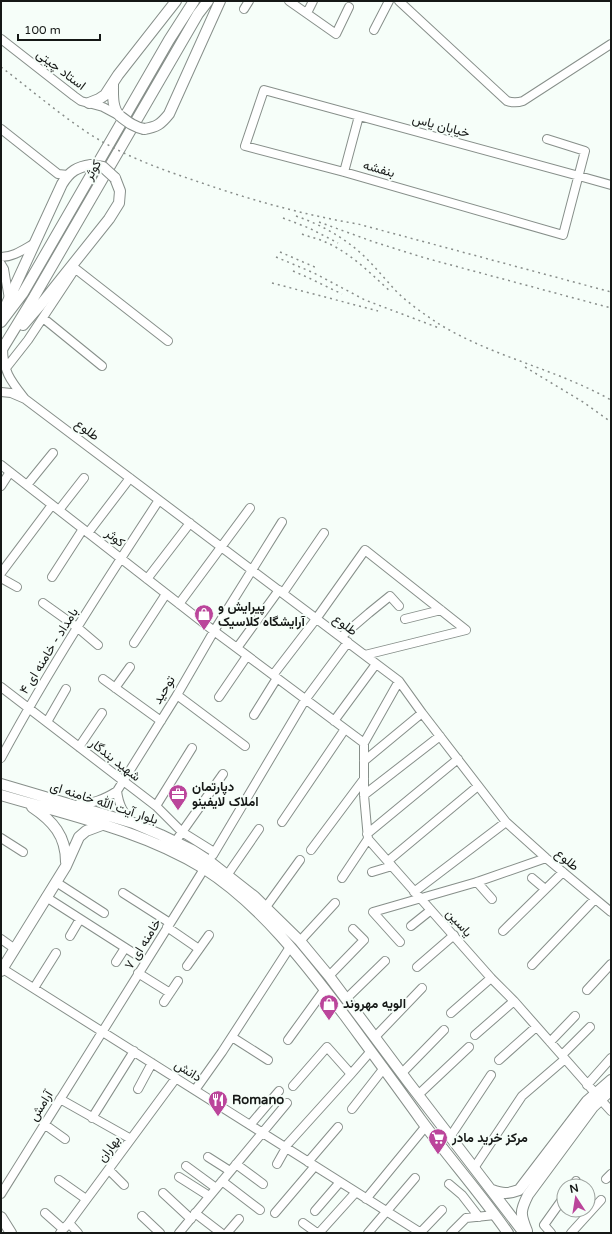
<svg xmlns="http://www.w3.org/2000/svg" width="612" height="1234" viewBox="0 0 612 1234" font-family="'Varela Round',Vazirmatn,sans-serif">
<style>
.lines{fill:none;stroke-linecap:round;stroke-linejoin:round}
.minor-casing{stroke:#878f8a;stroke-width:10}
.major-casing{stroke:#878f8a;stroke-width:12}
.minor{stroke:#fff;stroke-width:8}
.major{stroke:#fff;stroke-width:10}
.rail{stroke:#898e8b;stroke-width:1.5;stroke-dasharray:2 4;stroke-linecap:butt}
.major-bridge-casing{stroke:#878f8a;stroke-width:12;stroke-linecap:butt}
.major-bridge{stroke:#fff;stroke-width:10}
.labels{text-anchor:middle;dominant-baseline:central;stroke-width:4;stroke-linejoin:round;paint-order:stroke}
.street-label{font-size:13px;fill:#151816;stroke:#f6fef9}
.poi-label{font-size:13px;font-weight:bold;fill:#151816;stroke:#f6fef9;text-anchor:start}
</style>
<rect width="100%" height="100%" fill="#f6fef9"/>
<g class="lines">
<defs>
<path id="minor" d="M 289,1 L 336,34 L 349,7
M 399,1 L 507,101 C 513,103 517,103 523,101 L 611,44
M 244,9 L 249,1
M 307,13 L 313,1
M 374,30 L 389,1
M 1,39 L 74,96 L 81,101 L 103,107 L 118,115
M 1,129 L 58,174 L 68,175
M 547,139 L 585,151 L 563,235 L 344,172 L 245,146 L 264,90 L 579,176 L 611,185
M 344,172 L 359,116
M 1,257 C 14,257 24,249 35,243
M 1,264 L 4,269 L 9,299
M 72,266 L 168,341
M 43,318 L 102,366
M 6,368 L 28,340 L 75,269
M 1,392 L 11,393 L 25,399 C 11,381 3,372 3,348
M 25,399 L 399,681 L 422,713 L 506,822 L 546,858 L 611,912
M 1,465 L 214,631 L 364,743
M 27,485 L 53,453
M 1,486 L 10,472
M 59,510 L 84,478
M 88,533 L 130,478
M 1,573 L 52,505
M 52,577 L 83,529
M 1,578 L 17,587
M 147,579 L 190,523
M 283,593 L 324,533
M 43,603 L 78,628 L 98,645
M 179,604 L 250,508
M 405,619 L 441,610
M 341,637 L 369,613 L 390,596 L 399,606
M 134,643 L 166,594
M 237,648 L 279,590
M 365,655 L 466,630
M 273,675 L 316,619 L 365,550 L 466,630
M 103,679 L 161,721
M 399,681 L 364,743 L 364,795 L 368,839 L 491,978 L 514,1001 L 596,1094
M 1,687 L 156,806 L 182,832 L 214,852
M 115,688 L 130,667
M 177,695 L 245,746
M 219,697 L 247,656
M 254,715 L 277,678
M 334,721 L 376,664
M 47,722 L 66,689
M 79,747 L 102,713
M 1,758 C 49,669 104,584 159,500
M 364,761 L 422,713
M 364,795 L 440,736
M 76,805 C 93,803 103,800 117,791
M 156,806 L 192,748
M 282,822 L 345,729
M 133,823 C 123,812 119,806 117,791 L 177,695 L 214,631 L 282,522
M 367,834 L 458,759
M 1,838 L 23,852
M 175,842 L 223,774
M 311,850 L 364,779
M 213,855 L 305,700 L 348,642
M 388,861 L 478,786
M 372,872 L 392,866
M 228,874 L 259,829
M 342,878 L 368,839
M 532,878 L 545,889
M 56,882 L 104,913
M 477,882 L 492,899
M 414,892 L 506,822
M 123,893 L 170,923
M 46,897 L 146,961
M 266,907 L 300,860
M 411,926 L 431,910
M 167,927 L 199,949
M 503,931 L 563,872
M 70,936 L 80,919
M 1,939 L 15,949
M 300,941 L 335,903
M 400,942 L 373,912 L 477,882 L 546,858
M 116,962 L 125,948
M 532,965 L 595,899
M 187,966 L 209,935
M 417,967 L 454,935
M 3,969 L 421,1233
M 138,973 L 170,993
M 329,976 L 364,940 L 353,929
M 34,988 L 56,953
M 587,990 L 611,964
M 346,999 L 385,961
M 164,1002 L 178,981
M 451,1013 L 491,978
M 475,1035 L 514,1001
M 232,1037 L 268,1060
M 375,1037 L 422,988
M 288,1040 L 325,989
M 550,1042 L 575,1016
M 562,1055 L 590,1027
M 499,1060 L 536,1027
M 402,1073 L 444,1030
M 587,1085 L 611,1058
M 293,1086 L 327,1047 L 351,1074
M 138,1089 L 152,1063
M 195,1090 L 222,1052 L 290,947
M 418,1095 L 469,1047
M 60,1099 L 131,1139
M 601,1100 L 611,1111
M 352,1109 L 384,1068
M 92,1118 L 134,1051
M 44,1124 L 65,1139
M 250,1125 L 279,1091
M 450,1137 L 491,1075
M 285,1147 L 351,1074 L 371,1051
M 208,1157 L 230,1171
M 308,1162 L 338,1127
M 236,1164 L 263,1184
M 277,1164 L 286,1148
M 186,1166 L 216,1188
M 474,1168 L 522,1096 L 565,1059
M 109,1170 L 124,1185
M 179,1177 L 209,1196
M 606,1179 L 611,1174
M 59,1180 L 86,1199
M 222,1181 L 260,1210
M 449,1184 L 462,1195 L 479,1217
M 572,1186 L 576,1181
M 163,1193 L 191,1219
M 1,1194 L 204,869
M 366,1199 L 426,1126
M 315,1211 L 340,1182
M 45,1213 L 63,1229
M 195,1213 L 221,1233
M 275,1213 L 315,1166
M 142,1216 L 160,1233
M 69,1223 L 78,1233
M 303,1223 L 317,1233
M 60,1233 L 69,1223 L 176,1078
M 179,1233 L 287,1103
M 227,1233 L 239,1219
M 319,1233 L 356,1192
M 368,1233 L 415,1178
M 420,1233 L 442,1210
M 451,1233 L 466,1218 L 495,1215
M 551,1233 L 544,1225 L 564,1197
M 571,1233 L 601,1200"/>
<path id="major" d="M 113,84 C 113,95 112,109 120,116
M 89,103 L 99,99 L 105,95 L 118,75 L 176,1
M 144,129 C 157,127 161,124 169,114 L 220,1
M 3,312 L 62,184 C 70,171 77,167 91,165
M 1,322 L 23,293 L 169,40 L 194,1
M 23,325 L 42,303 L 109,219 L 119,203 L 120,191 L 115,178
M 1,351 L 34,297 L 198,14 L 208,1
M 1,784 L 133,823 L 161,835 L 192,850 L 209,861 L 255,897 L 300,941 L 329,976 L 409,1083 L 524,1233
M 1,795 C 69,815 143,831 203,868 C 260,904 305,963 345,1016 C 370,1050 396,1085 421,1120 C 449,1158 481,1194 508,1233
M 32,807 C 53,821 66,836 66,862
M 1,971 L 66,866 L 79,837 L 86,831 L 102,825
M 492,1190 C 503,1194 508,1194 519,1190 L 587,1101 L 611,1080
M 1,1217 L 11,1233
M 527,1231 C 520,1214 520,1211 528,1195 L 593,1107 L 611,1090"/>
</defs>
<!-- minor casing -->
<use href="#minor" class="minor-casing"/>
<!-- major casing -->
<use href="#major" class="major-casing"/>
<!-- minor -->
<use href="#minor" class="minor"/>
<!-- major -->
<use href="#major" class="major"/>
<!-- rail -->
<path class="rail" d="M 1,67 C 33,91 67,121 101,141 C 132,159 166,171 199,182 C 251,200 304,215 358,224 L 611,292
M 296,216 C 322,225 345,238 365,257 C 376,268 386,280 396,291 C 409,304 424,314 439,324 C 493,357 556,369 611,400
M 283,218 L 309,228 L 338,243
M 319,222 L 374,242 L 425,258 L 611,308
M 302,234 C 309,237 316,238 323,241 C 350,252 370,273 391,292
M 280,252 L 317,268
M 276,257 L 314,273 L 365,300 L 439,328
M 293,271 L 309,278 L 342,294
M 272,283 L 378,311
M 525,367 L 583,402 L 611,422"/>
<defs>
<path id="major-bridge" d="M 120,116 C 128,122 134,127 144,129
M 91,165 L 103,167 L 115,178"/>
</defs>
<!-- major-bridge casing -->
<use href="#major-bridge" class="major-bridge-casing"/>
<!-- major-bridge -->
<use href="#major-bridge" class="major-bridge"/>
</g>
<!-- icons -->
<defs>
<symbol id="shop-pin" viewBox="-11 -11 22 30"><path d="M0 17L-7.5 6A9.5 9.5 0 1 1 7.5 6Z" fill="#bb459b" stroke="#f6fef9"/><path d="M-5-2.5h2.3a2.7 3.5 0 0 1 5.4 0H5L5.5 6h-11ZM-1.5-2.5h3a1.5 2.3 0 0 0-3 0Z" fill="#fff"/></symbol>
<symbol id="office-pin" viewBox="-11 -11 22 30"><path d="M0 17L-7.5 6A9.5 9.5 0 1 1 7.5 6Z" fill="#bb459b" stroke="#f6fef9"/><path d="M-6-3h4V-5.5h4V-3h4V5H-6ZM-1-4.5V-3h2v-1.5ZM-6 0V1H6V0Z" fill="#fff"/></symbol>
<symbol id="restaurant-pin" viewBox="-11 -11 22 30"><path d="M0 17L-7.5 6A9.5 9.5 0 1 1 7.5 6Z" fill="#bb459b" stroke="#f6fef9"/><path d="M-5-6h1v4h1v-4h1v4h1v-4h1v5L-1.5 .5V6h-2V.5L-5-1ZM5-6V6H3V1.5H1.5Q1.5-4 5-6Z" fill="#fff"/></symbol>
<symbol id="supermarket-pin" viewBox="-11 -11 22 30"><path d="M0 17L-7.5 6A9.5 9.5 0 1 1 7.5 6Z" fill="#bb459b" stroke="#f6fef9"/><path d="M-6-5.5h2.5l.6 2H6L4.5 2H-2.5L-4.4-4H-6ZM-1.5 3.2a1.3 1.3 0 1 0 .1 0ZM3 3.2a1.3 1.3 0 1 0 .1 0Z" fill="#fff"/></symbol>
</defs>
<g fill-rule="evenodd">
<use href="#shop-pin" x="193" y="603" width="22" height="30"/>
<use href="#office-pin" x="167" y="783" width="22" height="30"/>
<use href="#shop-pin" x="318" y="993" width="22" height="30"/>
<use href="#restaurant-pin" x="207" y="1089" width="22" height="30"/>
<use href="#supermarket-pin" x="427" y="1127" width="22" height="30"/>
</g>
<g class="labels">
<!-- street labels -->
<g class="street-label">
<text transform="translate(61 70) rotate(37)">استاد چیتی</text>
<text transform="translate(441 126) rotate(15)">خیابان یاس</text>
<text transform="translate(379 169) rotate(16)">بنفشه</text>
<text transform="translate(93 170) rotate(-60)">کوثر</text>
<text transform="translate(87 430) rotate(37)">طلوع</text>
<text transform="translate(115 538) rotate(38)">کوثر</text>
<text transform="translate(345 625) rotate(37)">طلوع</text>
<text transform="translate(49 651) rotate(-58)">بامداد - خامنه ای ۴</text>
<text transform="translate(164 690) rotate(-59)">توحید</text>
<text transform="translate(115 760) rotate(38)">شهید بندگار</text>
<text transform="translate(104 803) rotate(18)">بلوار آیت الله خامنه ای</text>
<text transform="translate(567 860) rotate(40)">طلوع</text>
<text transform="translate(459 923) rotate(48)">یاسین</text>
<text transform="translate(143 944) rotate(-58)">خامنه ای ۷</text>
<text transform="translate(188 1071) rotate(32)">دانش</text>
<text transform="translate(41 1106) rotate(-58)">آرامش</text>
<text transform="translate(109 1149) rotate(-54)">بهاران</text>
</g>
<!-- poi labels -->
<g class="poi-label">
<text x="218" y="607">پیرایش و<tspan x="218" dy="15">آرایشگاه کلاسیک</tspan></text>
<text x="192" y="787">دپارتمان<tspan x="192" dy="15">املاک لایفینو</tspan></text>
<text x="343" y="1004">الویه مهروند</text>
<text x="232" y="1100">Romano</text>
<text x="452" y="1138">مرکز خرید مادر</text>
</g>
</g>
<!-- border -->
<rect width="612" height="1234" fill="none" stroke="#151816" stroke-width="4"/>
<!-- north arrow -->
<g transform="translate(576 1198) rotate(348)"><circle r="19" fill="#f6fef9" stroke="#9ca29e"/>
<path d="M0-3L7 15L0 10L-7 15Z" fill="#bb459b"/>
<text y="-6" font-size="11" font-weight="bold" text-anchor="middle" fill="#151816">N</text>
</g>
<!-- scale -->
<path d="M18 34v6h82v-6" fill="none" stroke="#151816" stroke-width="2"/>
<text x="24" y="34" font-size="12" fill="#151816" stroke="#f6fef9" stroke-width="3" paint-order="stroke">100 m</text>
</svg>
